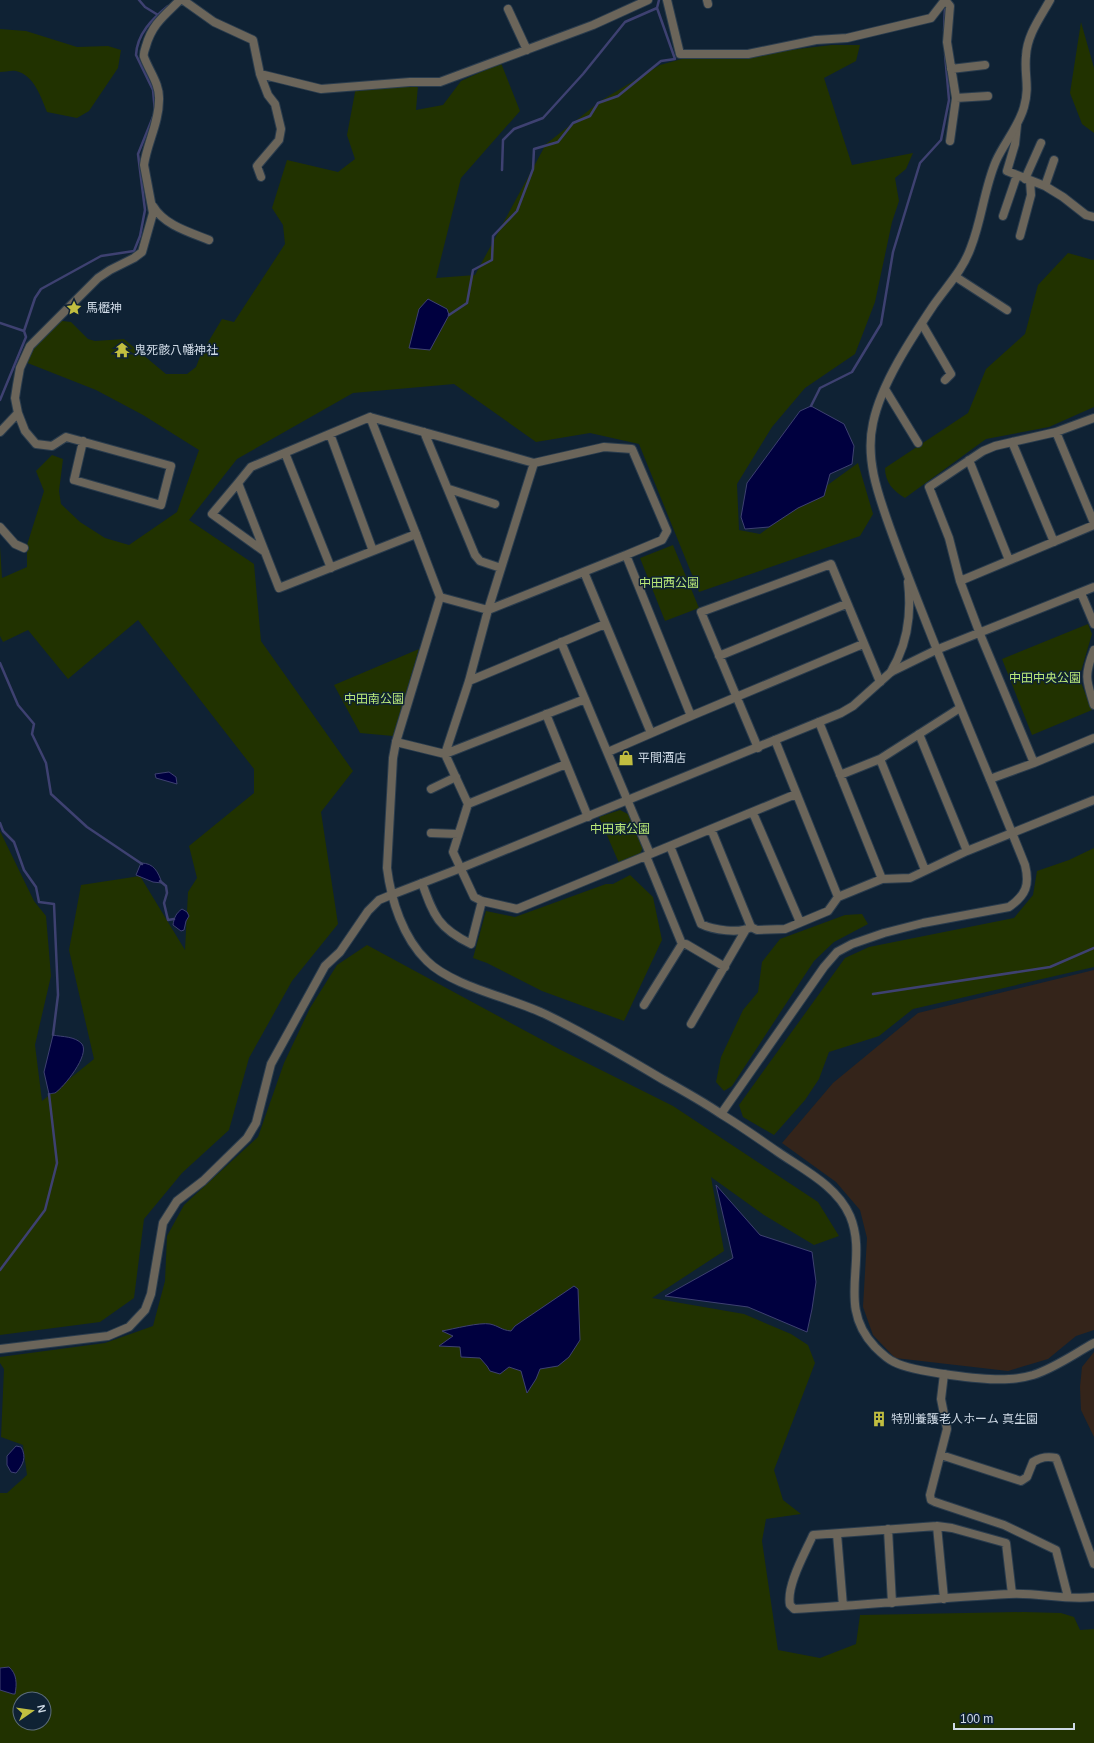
<svg xmlns="http://www.w3.org/2000/svg" width="1094" height="1743" viewBox="0 0 1094 1743" font-family="Helvetica,'Noto Sans JP',sans-serif">
<style>
.industrial{fill:#34241a}
.green{fill:#213200;fill-rule:evenodd}
.water{fill:#00003f;stroke:#3e4171}
.lines{fill:none;stroke-linecap:round;stroke-linejoin:round}
.stream{stroke:#3e4171;stroke-width:2.5}
.minor-casing{stroke:#2a3c4d;stroke-width:10}
.tertiary-casing{stroke:#2a3c4d;stroke-width:10}
.minor{stroke:#6b655a;stroke-width:8}
.tertiary{stroke:#6b655a;stroke-width:8}
.labels{text-anchor:middle;dominant-baseline:central;stroke-width:3;stroke-linejoin:round;paint-order:stroke}
.poi-label{font-size:12px;fill:#cfdae6;stroke:#0f2234;text-anchor:start}
.park-label{font-size:12px;fill:#b9e877;stroke:#0f2234}
</style>
<rect width="100%" height="100%" fill="#0f2234"/>
<!-- industrial -->
<path class="industrial" d="M 1094,970 L 1094,1330 L 1076,1336 L 1048,1359 L 1008,1371 L 895,1358 L 873,1335 L 863,1307 L 867,1238 L 860,1210 L 836,1182 L 782,1143 L 833,1083 L 918,1013 Z
M 1094,1352 L 1094,1437 L 1081,1410 L 1080,1387 L 1082,1367 Z"/>
<!-- green -->
<path class="green" d="M 1081,22 L 1094,68 L 1094,133 L 1082,124 L 1070,93 Z
M 0,29 L 26,31 L 77,47 L 108,46 L 121,50 L 118,68 L 89,111 L 77,118 L 47,112 C 41,97 34,75 16,71 C 11,70 5,72 0,72 Z
M 832,45 L 860,45 L 856,61 L 824,78 L 852,165 L 913,153 L 906,169 L 895,178 L 899,201 L 892,222 L 875,302 L 855,354 L 805,388 L 772,427 L 737,484 L 739,530 L 760,534 L 858,463 L 873,514 L 860,536 L 699,592 L 639,444 L 590,433 L 536,442 L 454,384 L 353,393 L 237,459 L 189,520 L 254,564 L 261,641 L 353,771 L 321,812 L 338,924 L 292,981 L 249,1058 L 229,1130 L 182,1173 L 144,1219 L 134,1298 L 100,1322 L 0,1335 L 0,831 L 34,901 L 46,916 L 51,976 L 35,1045 L 42,1101 L 94,1059 L 69,950 L 81,885 L 140,876 L 185,950 L 188,892 L 197,878 L 189,846 L 254,793 L 254,769 L 138,620 L 68,679 L 28,630 L 3,642 L 0,636 L 0,546 L 2,578 L 27,567 L 27,545 L 44,491 L 36,471 L 52,455 L 63,459 L 59,491 L 61,504 L 80,522 L 105,538 L 129,545 L 177,512 L 199,450 L 143,415 L 96,390 L 25,362 L 35,345 L 55,320 L 71,322 L 88,339 L 95,341 L 124,339 L 166,374 L 187,374 L 196,367 L 201,354 L 222,319 L 234,322 L 285,244 L 283,225 L 272,208 L 287,160 L 338,172 L 355,159 L 347,135 L 356,87 L 418,85 L 416,110 L 443,105 L 461,81 L 501,63 L 520,111 L 461,178 L 436,278 L 475,275 L 546,144 L 602,100 L 660,65 L 689,57 L 739,56 Z
M 1068,253 L 1093,260 L 1094,259 L 1094,407 L 1049,427 L 986,439 L 905,498 C 893,491 885,482 885,468 L 968,413 L 986,369 L 1025,334 L 1038,285 Z
M 673,545 L 699,608 L 665,621 L 640,558 Z
M 1088,624 L 1092,634 L 1079,678 L 1092,710 L 1032,735 L 1002,659 Z
M 419,649 L 393,736 L 360,733 L 334,685 Z
M 620,810 L 630,815 L 643,847 L 640,854 L 619,863 L 599,817 Z
M 1094,848 L 1094,967 L 913,1009 L 879,1036 L 829,1052 L 819,1079 L 805,1100 L 774,1135 L 743,1117 L 739,1105 L 845,958 L 869,947 L 1014,918 L 1033,895 L 1037,871 L 1069,860 Z
M 630,875 L 653,897 L 662,940 L 624,1021 L 542,991 L 487,963 L 473,958 L 486,911 L 515,917 L 606,884 L 613,884 Z
M 862,914 L 868,924 L 834,942 L 814,961 L 732,1086 L 724,1091 L 716,1082 L 721,1057 L 743,1010 L 758,992 L 762,962 L 780,939 L 845,915 Z
M 367,945 L 559,1049 L 673,1106 L 818,1202 L 839,1236 L 814,1245 L 764,1215 L 711,1177 L 724,1251 L 652,1298 L 744,1314 L 791,1334 L 808,1345 L 815,1363 L 774,1470 L 783,1500 L 801,1514 L 766,1519 L 762,1541 L 778,1650 L 820,1658 L 856,1644 L 860,1615 L 1023,1612 L 1061,1613 L 1074,1617 L 1080,1630 L 1094,1629 L 1094,1743 L 0,1743 L 0,1493 L 7,1493 L 27,1475 L 23,1445 L 1,1437 L 4,1369 L 0,1363 L 0,1357 L 105,1343 L 153,1326 L 165,1281 L 167,1236 L 184,1205 L 258,1137 L 284,1063 L 310,1008 L 337,965 ZM 20,1699 L 44,1699 L 44,1723 L 20,1723 Z"/>
<!-- water -->
<path class="water" d="M 428,299 L 447,309 L 449,315 L 430,350 L 409,348 L 419,309 Z
M 811,406 L 844,424 L 854,446 L 852,464 L 830,474 L 824,496 L 798,508 L 769,527 L 745,529 L 741,517 L 747,483 L 800,411 Z
M 169,772 L 176,777 L 177,784 L 156,778 L 155,774 Z
M 141,863 C 154,863 158,872 162,883 L 153,882 L 136,875 Z
M 182,909 L 187,912 L 189,916 L 186,921 L 184,930 L 181,931 L 173,925 C 174,918 176,913 182,909 Z
M 53,1035 C 62,1037 75,1036 82,1044 C 90,1055 64,1087 55,1093 C 54,1093 49,1094 49,1094 L 44,1072 Z
M 716,1185 L 760,1235 L 812,1252 L 816,1282 L 812,1309 L 807,1332 L 748,1307 L 665,1296 L 733,1258 Z
M 574,1286 L 578,1289 L 580,1340 L 569,1357 L 558,1366 L 540,1369 L 536,1379 L 527,1393 L 521,1371 L 509,1367 L 500,1374 L 490,1371 L 487,1366 L 480,1358 L 461,1357 L 460,1347 L 439,1346 L 453,1336 L 442,1331 C 453,1329 480,1322 490,1324 C 499,1326 501,1330 511,1331 L 515,1326 Z
M 16,1446 L 21,1447 C 27,1457 23,1465 16,1473 L 11,1472 L 7,1465 L 7,1456 Z
M 9,1667 C 17,1674 17,1684 15,1694 L 13,1694 L 0,1690 L 0,1668 Z"/>
<g class="lines">
<!-- stream -->
<path class="stream" d="M 139,0 L 145,7 L 158,15
M 940,0 L 945,7 L 944,31
M 502,170 L 503,140 L 514,129 L 543,118 L 583,74 L 625,22 L 657,8 L 659,0
M 449,315 L 467,303 L 473,270 L 492,260 L 493,236 L 517,211 L 533,169 L 534,149 L 558,142 L 573,123 L 590,116 L 598,103 L 618,96 L 661,61 L 675,59 L 657,8
M 0,323 L 24,331
M 0,400 L 26,337 L 24,331 L 35,298 L 41,289 L 101,256 L 134,251 L 140,236 L 145,210 L 138,154 L 155,112 L 153,90 L 136,55 C 137,34 152,19 168,6
M 811,406 L 820,388 L 852,372 L 881,324 L 893,252 L 920,163 L 941,140 L 949,100 L 945,54
M 0,663 L 18,705 L 34,724 L 32,734 L 46,763 L 51,794 L 87,827 L 142,864
M 0,823 L 3,831 L 14,842 L 24,870 L 36,887 L 39,902 L 54,904 L 58,995 L 53,1035
M 160,881 L 166,886 L 167,893 L 164,903 L 168,920 L 174,919
M 873,994 L 1050,967 L 1094,948
M 0,1270 L 45,1210 L 57,1163 L 49,1094"/>
<defs>
<path id="minor" d="M 183,0 L 214,22 L 253,40 L 260,74 L 321,89 L 410,82 L 440,82 L 593,25 L 648,0
M 667,0 L 680,54 L 748,54 L 816,40 L 847,38 L 931,18 L 945,0
M 707,0 L 708,4
M 945,0 L 950,6 L 947,42 L 956,98 L 950,141
M 508,9 L 527,50
M 951,69 L 985,65
M 260,74 L 268,95 L 275,104 L 281,129 L 279,140 L 257,166 L 261,177
M 956,98 L 988,96
M 1017,125 L 1015,144 L 1007,171 L 1045,186 L 1063,197 L 1086,215 L 1094,217
M 1025,179 L 1041,143
M 1045,186 L 1054,160
M 153,206 C 164,225 189,232 209,240
M 1003,216 L 1017,175
M 1020,236 L 1031,195 L 1030,181
M 956,277 L 1007,310
M 922,324 L 951,374 L 945,380
M 885,389 L 918,443
M 18,413 L 25,431 L 36,444 L 52,446 L 66,437 L 171,466 L 161,505 L 74,480 L 83,441
M 370,417 L 416,534 L 279,588 L 238,483 L 251,467 L 370,417 L 534,463 L 488,610 L 469,681 L 445,754 L 468,804 L 453,852 L 474,897 L 482,901 L 517,909 L 796,794
M 1094,418 L 1056,432 L 995,446 L 983,451 L 929,487 L 949,538 L 960,581 L 980,634 L 1034,763 L 1094,738
M 0,432 L 18,413 L 15,398 L 17,385 L 20,368 L 30,346 L 98,278 L 110,270 L 134,258 L 142,252 L 153,213 L 144,165 C 147,143 159,123 159,100 C 160,84 149,71 144,57 C 143,54 145,49 146,46 C 152,24 165,15 180,0
M 424,432 L 475,555 L 480,561 L 501,568
M 1056,432 L 1094,523
M 330,434 L 373,551
M 1012,442 L 1054,542
M 285,453 L 331,568
M 969,460 L 1009,560
M 534,463 L 604,447 L 632,449 L 667,531 L 662,540 L 626,555
M 238,483 L 212,514 L 265,552
M 449,489 L 495,504
M 0,527 L 15,544 L 24,548
M 584,572 L 651,733
M 960,581 L 1094,525
M 1081,593 L 1094,624
M 440,597 L 488,610 L 626,555 L 691,716 L 863,644
M 561,642 L 650,854
M 936,650 L 1094,587
M 1094,650 C 1084,675 1086,680 1094,705
M 719,656 L 846,604
M 891,672 C 893,667 896,663 898,658 C 909,634 911,608 908,582
M 469,681 L 605,624
M 546,714 L 588,817
M 819,722 L 882,879
M 919,734 L 967,851
M 775,740 L 838,897
M 396,742 L 445,754 L 585,699
M 758,748 L 701,612 L 831,564 L 880,682
M 608,752 L 691,716
M 880,759 L 925,870
M 840,775 L 880,759 L 960,708
M 990,779 L 1034,763
M 431,789 L 456,777
M 468,804 L 566,764
M 753,813 L 800,922
M 711,829 L 751,927
M 431,833 L 458,834
M 670,846 L 701,924 C 713,930 740,934 751,927 L 757,930 L 785,929 L 828,911 L 838,897 L 882,879 L 910,878 L 967,851 L 1094,800
M 646,856 L 682,944
M 422,883 C 434,916 438,928 471,944 L 482,901
M 644,1005 L 682,944 L 686,944 L 725,967
M 691,1024 L 745,931
M 0,1349 L 108,1336 L 129,1327 L 145,1310 L 151,1294 L 163,1223 L 177,1201 L 203,1181 L 247,1138 L 256,1123 L 271,1064 L 325,966 L 340,952 L 368,911 L 379,900 L 391,895
M 944,1374 L 941,1399 L 947,1429 L 930,1495 L 931,1500 L 935,1502 L 1004,1525 L 1056,1550 L 1068,1597
M 941,1455 L 1021,1481 L 1027,1477 L 1033,1462 C 1041,1457 1047,1456 1056,1458 L 1094,1564
M 937,1526 L 944,1599
M 888,1529 L 892,1603
M 837,1534 L 843,1606
M 1012,1594 L 1006,1543 L 952,1528 L 937,1526 L 813,1535 C 805,1553 786,1586 790,1605 L 794,1609 C 866,1605 937,1598 1009,1594 C 1038,1592 1066,1601 1094,1597"/>
<path id="tertiary" d="M 416,534 L 440,597 L 396,742 L 393,758 L 387,868 C 391,900 403,938 427,961 C 453,987 513,998 547,1015 C 586,1034 625,1057 662,1079 C 682,1090 702,1101 721,1114 C 741,1126 759,1139 778,1152 C 804,1170 837,1186 850,1216 C 869,1261 835,1305 875,1347 C 880,1352 887,1359 894,1362 C 912,1372 988,1381 1009,1379 C 1017,1379 1026,1377 1033,1375 C 1055,1368 1074,1354 1094,1343
M 391,895 L 461,868 L 841,713 L 853,706 L 891,672 L 936,650
M 721,1114 L 824,967 L 837,952 L 852,944 L 884,933 L 923,923 L 1009,907 C 1026,895 1030,885 1025,865 C 991,780 955,697 922,612 C 911,584 900,556 890,528 C 878,494 865,459 873,423 C 881,384 911,339 933,306 C 947,286 963,270 971,247 C 982,219 984,189 996,161 C 1004,143 1019,126 1024,107 C 1030,86 1024,75 1026,56 C 1027,35 1040,18 1050,0"/>
</defs>
<!-- minor casing -->
<use href="#minor" class="minor-casing"/>
<!-- tertiary casing -->
<use href="#tertiary" class="tertiary-casing"/>
<!-- minor -->
<use href="#minor" class="minor"/>
<!-- tertiary -->
<use href="#tertiary" class="tertiary"/>
</g>
<!-- icons -->
<defs>
<symbol id="sight-bare" viewBox="-9 -9 18 18"><path d="M0-6L1.8-2.2L6-1.7L2.9 1.2L3.7 5.4L0 3.3L-3.7 5.4L-2.9 1.2L-6-1.7L-1.8-2.2Z" fill="#c1be40" stroke="#0f2234" stroke-width="2.5" paint-order="stroke"/></symbol>
<symbol id="temple-bare" viewBox="-9 -9 18 18"><path d="M0-6L5-2H3V0L6.5 2.5H4V6H1.5V3h-3V6H-4V2.5H-6.5L-3 0V-2H-5Z" fill="#c1be40" stroke="#0f2234" stroke-width="2.5" paint-order="stroke"/></symbol>
<symbol id="shop-bare" viewBox="-9 -9 18 18"><path d="M-5-2.5h2.3a2.7 3.5 0 0 1 5.4 0H5L5.5 6h-11ZM-1.5-2.5h3a1.5 2.3 0 0 0-3 0Z" fill="#c1be40" stroke="#0f2234" stroke-width="2.5" paint-order="stroke"/></symbol>
<symbol id="building-bare" viewBox="-9 -9 18 18"><path d="M-4-6H4V6H1V3H-1V6H-4ZM-2.5-4.3h1.7v1.8h-1.7ZM.8-4.3h1.7v1.8H.8ZM-2.5-1h1.7V.8h-1.7ZM.8-1h1.7V.8H.8Z" fill="#c1be40" stroke="#0f2234" stroke-width="2.5" paint-order="stroke"/></symbol>
</defs>
<g fill-rule="evenodd">
<use href="#sight-bare" x="63" y="297" width="22" height="22"/>
<use href="#temple-bare" x="111" y="339" width="22" height="22"/>
<use href="#shop-bare" x="615" y="747" width="22" height="22"/>
<use href="#building-bare" x="868" y="1408" width="22" height="22"/>
</g>
<g class="labels">
<!-- poi labels -->
<g class="poi-label">
<text x="86" y="308">馬櫪神</text>
<text x="134" y="350">鬼死骸八幡神社</text>
<text x="638" y="758">平間酒店</text>
<text x="891" y="1419">特別養護老人ホーム 真生園</text>
</g>
<!-- park labels -->
<g class="park-label">
<text x="669" y="583">中田西公園</text>
<text x="1045" y="678">中田中央公園</text>
<text x="374" y="699">中田南公園</text>
<text x="620" y="829">中田東公園</text>
</g>
</g>
<!-- north arrow -->
<g transform="translate(32 1711) rotate(77)"><circle r="19" fill="#0f2234" stroke="#5c6c7b"/>
<path d="M0-3L7 15L0 10L-7 15Z" fill="#c1be40"/>
<text y="-6" font-size="11" font-weight="bold" text-anchor="middle" fill="#cfdae6">N</text>
</g>
<!-- scale -->
<path d="M954 1723v6h120v-6" fill="none" stroke="#cfdae6" stroke-width="2"/>
<text x="960" y="1723" font-size="12" fill="#cfdae6" stroke="#0f2234" stroke-width="3" paint-order="stroke">100 m</text>
</svg>
